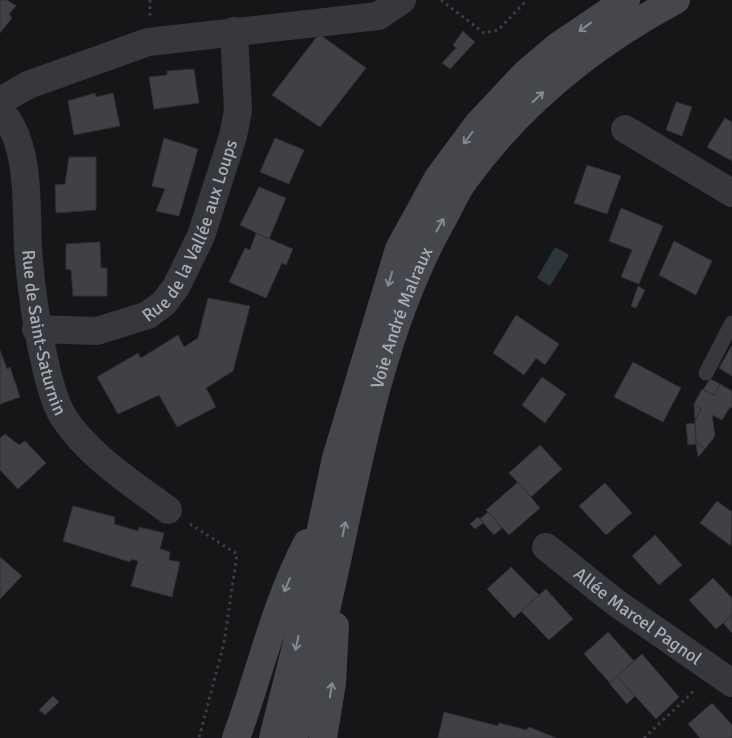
<svg xmlns="http://www.w3.org/2000/svg" width="732" height="738" viewBox="0 0 732 738" font-family="Signika,sans-serif">
<style>
.water{fill:#2c353c}
.building{fill:#404145;stroke:#303034}
.lines{fill:none;stroke-linecap:round;stroke-linejoin:round}
.path{stroke:#3d3f44;stroke-width:3;stroke-dasharray:2.5 4;stroke-linecap:butt}
.service{stroke:#37383d;stroke-width:15}
.minor{stroke:#37383d;stroke-width:28}
.secondary{stroke:#45474d;stroke-width:28}
.oneway{stroke:#858993}
.labels{text-anchor:middle;dominant-baseline:central;stroke-width:4;stroke-linejoin:round;paint-order:stroke}
.street-label{font-size:18px;fill:#a8adb8;stroke:#111113}
</style>
<rect width="100%" height="100%" fill="#161618"/>
<!-- water -->
<path class="water" d="M 555,247 L 569,255 L 550,286 L 537,278 Z"/>
<!-- building -->
<path class="building" d="M 0,0 L 7,0 L 16,6 L 9,14 L 12,18 L 0,33 Z
M 463,31 L 475,42 L 450,69 L 442,63 L 456,48 L 453,45 Z
M 319,34 L 366,68 L 320,127 L 272,95 Z
M 194,69 L 199,103 L 154,109 L 149,77 L 167,75 L 167,71 Z
M 95,93 L 96,97 L 113,93 L 120,126 L 74,135 L 68,101 Z
M 676,102 L 692,107 L 682,136 L 666,130 Z
M 725,118 L 732,122 L 732,161 L 707,147 Z
M 164,138 L 198,149 L 179,216 L 156,211 L 165,189 L 152,186 Z
M 275,138 L 304,150 L 289,184 L 260,172 Z
M 69,157 L 96,157 L 96,210 L 56,213 L 55,185 L 65,184 Z
M 587,165 L 621,176 L 607,214 L 574,203 Z
M 259,187 L 286,198 L 269,239 L 240,225 Z
M 621,208 L 663,226 L 639,284 L 621,277 L 632,250 L 609,241 Z
M 256,233 L 293,249 L 286,265 L 282,263 L 266,298 L 229,282 L 245,248 L 250,250 Z
M 674,241 L 712,261 L 696,295 L 659,275 Z
M 100,242 L 101,268 L 107,268 L 107,296 L 73,296 L 71,270 L 66,269 L 66,244 Z
M 638,286 L 645,290 L 636,308 L 631,306 Z
M 208,298 L 250,306 L 233,371 L 206,388 L 216,407 L 177,427 L 159,395 L 118,414 L 97,377 L 138,353 L 141,358 L 178,335 L 184,347 L 198,338 Z
M 516,315 L 559,344 L 545,365 L 536,358 L 524,375 L 493,353 Z
M 732,345 L 732,376 L 719,368 Z
M 0,350 L 7,369 L 10,367 L 20,397 L 0,404 Z
M 633,362 L 681,388 L 663,422 L 614,397 Z
M 542,377 L 566,394 L 545,423 L 522,405 Z
M 710,379 L 720,384 L 714,395 L 703,390 Z
M 720,384 L 732,391 L 732,408 L 730,407 L 722,420 L 712,415 L 715,436 L 705,449 L 696,441 L 695,420 L 701,409 L 694,404 L 702,389 L 714,395 Z
M 694,404 L 701,409 L 695,420 Z
M 695,423 L 696,444 L 688,445 L 686,424 Z
M 5,434 L 19,445 L 25,441 L 46,463 L 18,489 L 0,470 L 0,438 Z
M 696,441 L 705,449 L 698,457 L 696,444 Z
M 540,445 L 562,469 L 531,497 L 509,473 Z
M 518,482 L 540,508 L 509,535 L 486,510 Z
M 605,483 L 632,513 L 606,535 L 579,506 Z
M 717,501 L 732,512 L 731,546 L 700,523 Z
M 73,506 L 115,517 L 114,524 L 138,531 L 139,527 L 164,533 L 160,549 L 170,552 L 169,560 L 180,562 L 172,597 L 131,586 L 138,561 L 132,559 L 130,562 L 63,541 Z
M 488,512 L 502,528 L 494,535 L 480,519 Z
M 478,517 L 483,523 L 475,529 L 470,524 Z
M 655,535 L 682,565 L 659,585 L 632,556 Z
M 0,557 L 22,576 L 0,599 Z
M 511,567 L 539,595 L 514,618 L 487,589 Z
M 713,578 L 732,598 L 732,615 L 716,629 L 689,600 Z
M 546,589 L 573,619 L 549,640 L 521,611 Z
M 732,615 L 732,633 L 723,623 Z
M 608,632 L 634,661 L 610,683 L 584,654 Z
M 642,654 L 679,697 L 656,719 L 617,676 Z
M 617,676 L 635,696 L 627,704 L 609,683 Z
M 53,696 L 59,702 L 45,715 L 39,710 Z
M 712,703 L 732,725 L 732,738 L 700,738 L 688,724 Z
M 444,712 L 498,726 L 499,723 L 526,730 L 529,727 L 556,738 L 438,738 Z"/>
<g class="lines">
<!-- path -->
<path class="path" d="M 150,0 L 150,17
M 441,0 L 484,33 L 498,30 L 527,0
M 190,524 L 237,554 L 224,643 L 199,738
M 644,738 L 696,689"/>
<!-- service -->
<path class="service" d="M 706,373 L 732,323"/>
<!-- minor -->
<g class="minor">
<path d="M 0,101 L 28,85 L 148,42 L 378,16 L 402,0"/>
<path id="s1" d="M 0,111 C 31,141 26,208 28,248 C 31,290 37,331 47,372 C 51,387 55,404 64,418 C 88,455 133,484 168,510"/>
<path d="M 625,129 L 732,193"/>
<path id="s2" d="M 36,329 L 97,331 L 148,315 L 164,303 L 176,287 L 201,236 L 233,136 L 238,111 L 234,31"/>
<path id="s3" d="M 546,547 L 615,602 L 732,683"/>
</g>
<!-- secondary -->
<g class="secondary">
<path d="M 236,738 C 260,673 275,604 307,543"/>
<path d="M 273,738 L 296,647 L 336,458 L 399,249 L 438,178 L 478,124 L 525,74 L 558,46 L 626,0"/>
<path id="s4" d="M 294,738 C 310,678 325,617 338,556 C 362,443 384,327 440,224 C 448,211 454,195 463,182 C 519,104 592,45 676,0"/>
<path d="M 323,738 L 332,683 L 335,626"/>
</g>
</g>
<!-- one-way arrows -->
<defs><path id="oneway-shaft" d="M-6 0H5M1.5-3L5.5 0L1.5 3" fill="none" stroke-width="1.6" stroke-linecap="round" stroke-linejoin="round" transform="scale(1.25)"/></defs>
<g class="oneway">
<use href="#oneway-shaft" transform="translate(585 27) rotate(144)"/>
<use href="#oneway-shaft" transform="translate(538 97) rotate(-44)"/>
<use href="#oneway-shaft" transform="translate(468 138) rotate(127)"/>
<use href="#oneway-shaft" transform="translate(440 225) rotate(-61)"/>
<use href="#oneway-shaft" transform="translate(390 279) rotate(107)"/>
<use href="#oneway-shaft" transform="translate(344 529) rotate(-78)"/>
<use href="#oneway-shaft" transform="translate(287 585) rotate(113)"/>
<use href="#oneway-shaft" transform="translate(297 643) rotate(102)"/>
<use href="#oneway-shaft" transform="translate(331 690) rotate(-81)"/>
</g>
<g class="labels">
<!-- street labels -->
<g class="street-label">
<text stroke="none"><textPath href="#s2" startOffset="211">Rue de la Vallée aux Loups</textPath></text>
<text stroke="none"><textPath href="#s4" startOffset="434">Voie André Malraux</textPath></text>
<text stroke="none"><textPath href="#s1" startOffset="229">Rue de Saint-Saturnin</textPath></text>
<text stroke="none"><textPath href="#s3" startOffset="115">Allée Marcel Pagnol</textPath></text>
</g>
</g>
</svg>
